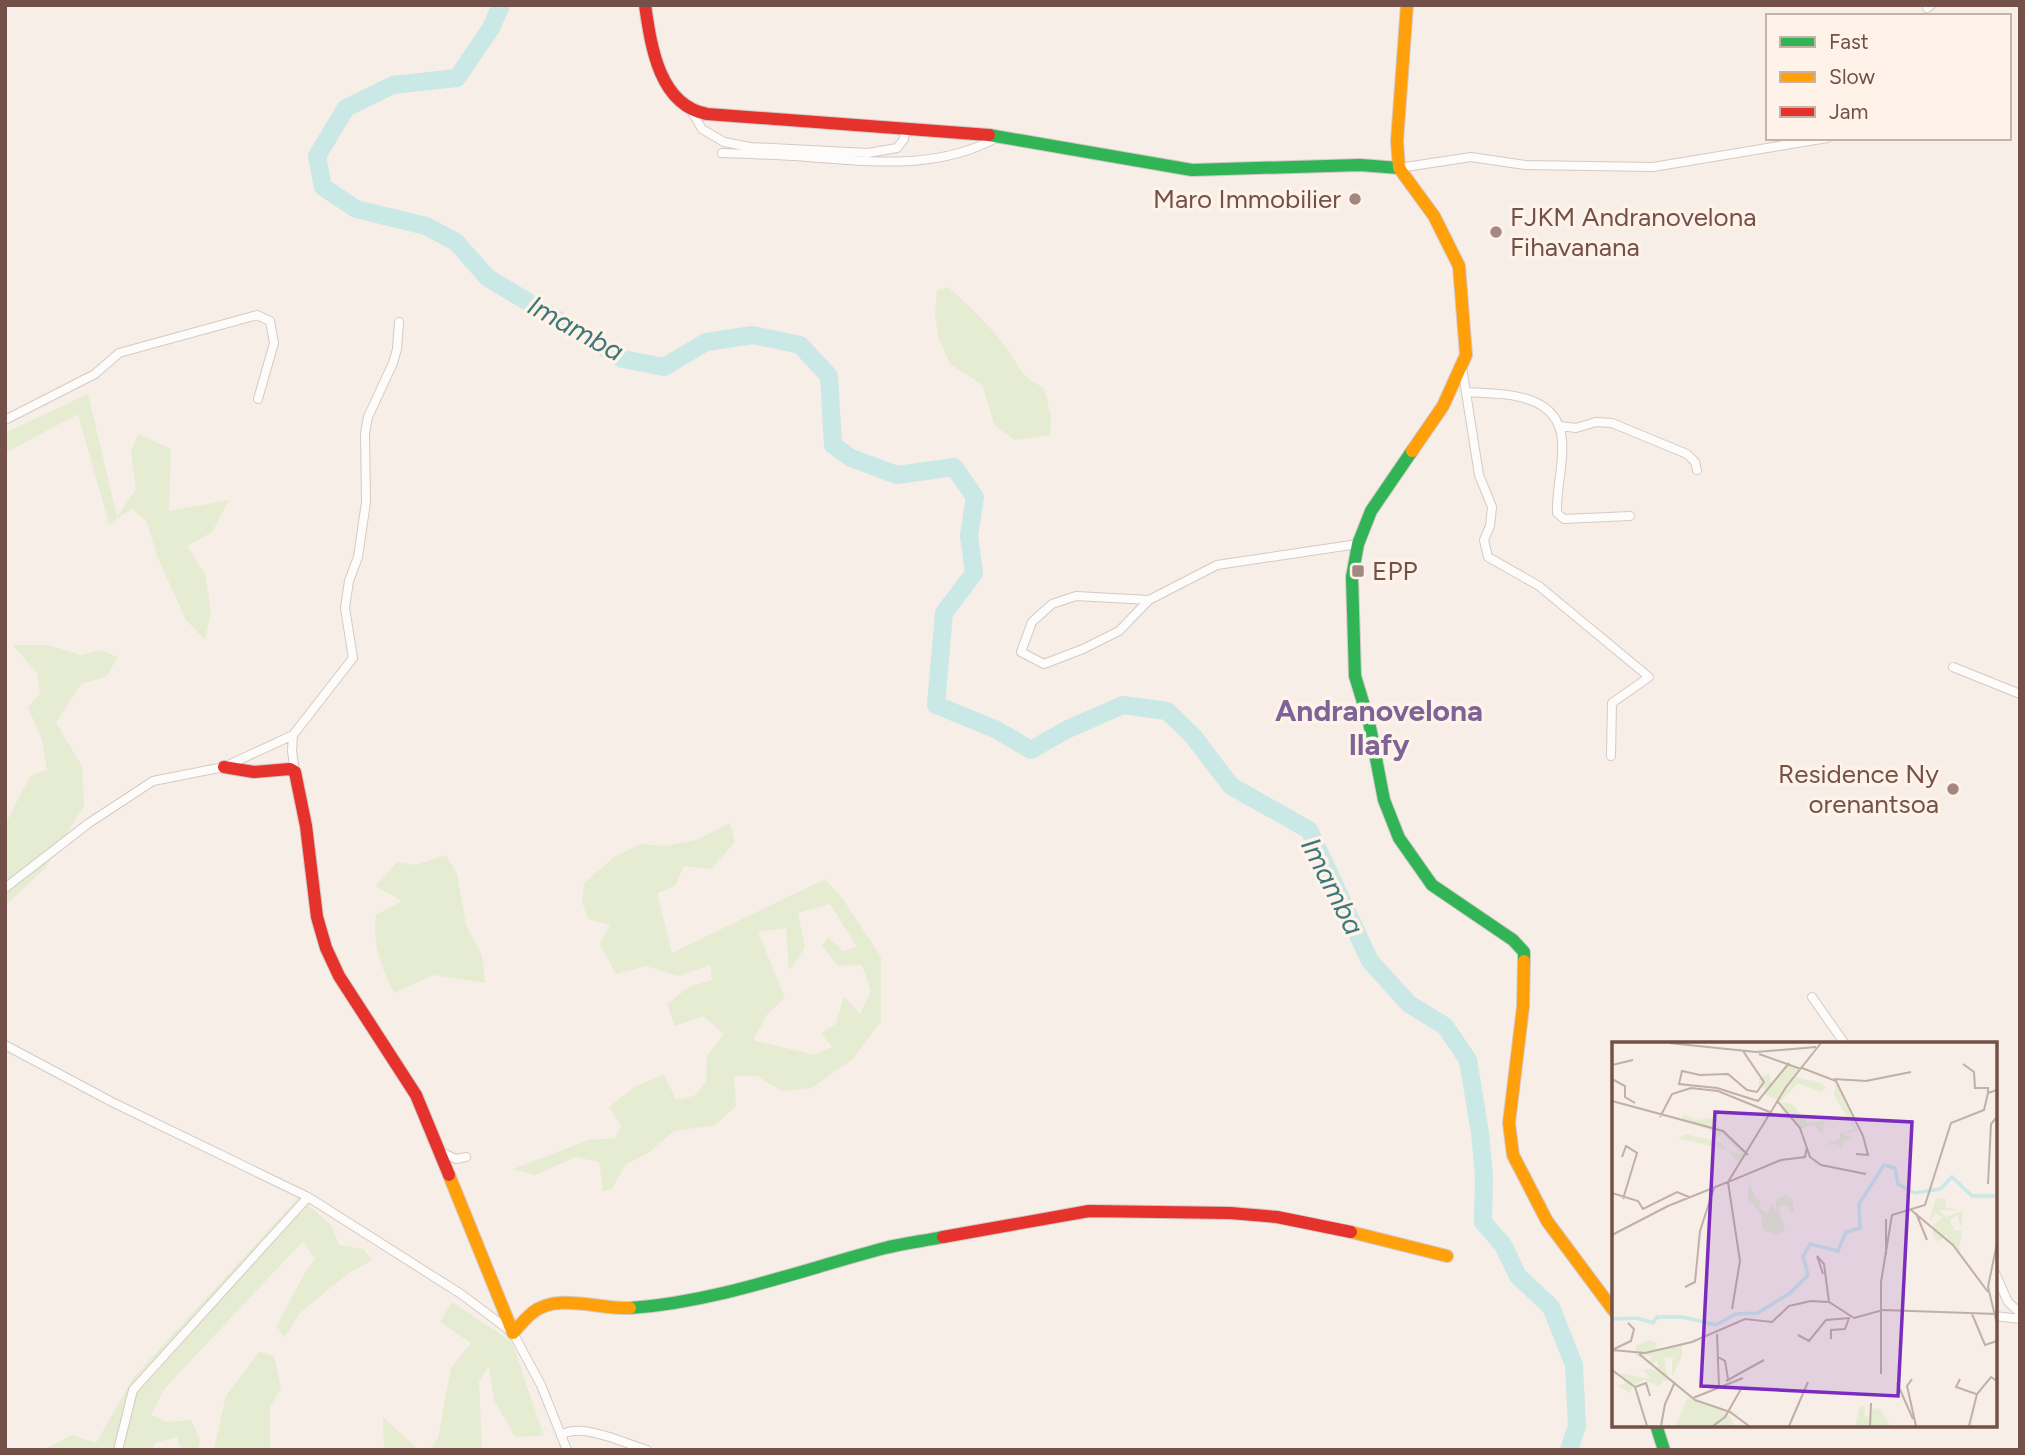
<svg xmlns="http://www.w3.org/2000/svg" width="2025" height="1455" viewBox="0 0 2025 1455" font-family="Figtree,sans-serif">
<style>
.green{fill:#e5ecd2;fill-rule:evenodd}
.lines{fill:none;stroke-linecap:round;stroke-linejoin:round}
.river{stroke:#c9e8e6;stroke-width:18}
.street-casing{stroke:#d4cac5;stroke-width:10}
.fast-casing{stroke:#d5c9c4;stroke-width:14}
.slow-casing{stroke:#d5c9c4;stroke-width:14}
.jam-casing{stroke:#d5c9c4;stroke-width:14}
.street{stroke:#fefcfb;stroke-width:8}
.fast{stroke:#30b455;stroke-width:12}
.slow{stroke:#ff9f0a;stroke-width:12}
.jam{stroke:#e5322d;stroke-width:12}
.poi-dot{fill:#a28880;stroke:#fff2e8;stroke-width:2.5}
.labels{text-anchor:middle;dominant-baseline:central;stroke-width:7;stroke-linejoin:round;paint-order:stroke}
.poi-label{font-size:26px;fill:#745148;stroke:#fff2e8;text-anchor:end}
.water-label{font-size:28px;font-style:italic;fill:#3c7979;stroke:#fff2e8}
.quarter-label{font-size:30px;font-weight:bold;fill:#7e6397;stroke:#fff2e8}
.inset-river{fill:none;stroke:#c9e8e6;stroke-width:3.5}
.inset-road{fill:none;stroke:#c2afa7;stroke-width:2}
.view{fill:#7b2cbf;fill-opacity:0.15;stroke:#7b2cbf;stroke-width:3.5}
.inset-edge{fill:none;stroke:#745148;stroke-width:3.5}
</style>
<rect width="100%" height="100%" fill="#f6eee7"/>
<!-- green -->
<path class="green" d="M 948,287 C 970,306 991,327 1008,350 C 1024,373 1018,374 1044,388 L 1051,416 L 1050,435 L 1015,440 L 995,426 L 982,385 L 950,364 L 939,339 L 935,315 L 937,291 Z
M 88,394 L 117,517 L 136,489 L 131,452 L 138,434 L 171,449 L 169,511 L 229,500 L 212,532 L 187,546 L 205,574 L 211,611 L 205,640 L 186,620 L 157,556 L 147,522 L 132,509 L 109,524 L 78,414 L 5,453 L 5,433 Z
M 13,645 L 48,645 L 81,655 L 100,650 L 118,657 L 106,677 L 81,684 L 56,723 L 82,766 L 84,806 L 46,867 L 5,906 L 5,825 L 30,776 L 47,770 L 42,740 L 28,707 L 40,694 L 37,673 Z
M 730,823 L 735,842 L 711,869 L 684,866 L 675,886 L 657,893 L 672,953 L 825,879 L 842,898 L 881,957 L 881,1021 L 854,1058 L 812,1088 L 782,1091 L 757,1076 L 734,1076 L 736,1106 L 715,1125 L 674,1131 L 648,1153 L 626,1164 L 611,1190 L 603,1191 L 599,1162 L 576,1157 L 535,1175 L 513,1169 L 589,1140 L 615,1138 L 621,1125 L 609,1107 L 636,1086 L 664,1075 L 676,1100 L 694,1096 L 706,1082 L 707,1056 L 724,1034 L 703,1016 L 675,1026 L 667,1004 L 689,987 L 712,980 L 710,965 L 678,976 L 646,966 L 616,974 L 600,944 L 610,925 L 588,919 L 582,902 L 584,883 L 614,857 L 641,844 L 664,846 L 697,840 ZM 830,904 L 857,947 L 843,951 L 828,937 L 822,946 L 838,966 L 862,965 L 871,991 L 860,1014 L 844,996 L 836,1024 L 821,1033 L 832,1047 L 815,1055 L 753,1040 L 768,1013 L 785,998 L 758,932 L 786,928 L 789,970 L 805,948 L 798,913 Z
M 446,855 L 457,874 L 466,925 L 482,956 L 485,983 L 433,975 L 394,993 C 380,965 373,947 376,915 L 402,901 L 376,886 L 397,862 L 416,865 Z
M 299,1197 L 331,1225 L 339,1245 L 363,1249 L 373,1260 L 350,1272 L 301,1312 L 284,1338 L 277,1326 L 303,1276 L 315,1259 L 303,1241 L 165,1388 L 151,1415 L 167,1422 L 191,1420 L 200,1439 L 198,1450 L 181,1450 L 177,1437 L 154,1443 L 153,1450 L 43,1450 L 72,1435 L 96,1443 L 133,1378 Z
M 452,1302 L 512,1342 L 544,1436 L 515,1437 L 494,1400 L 489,1366 L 479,1381 L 482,1450 L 429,1450 L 438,1438 L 451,1368 L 471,1343 L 440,1322 Z
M 259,1352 L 274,1356 L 281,1388 L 270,1407 L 270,1450 L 214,1450 L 226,1396 Z
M 383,1417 L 419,1450 L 384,1450 Z"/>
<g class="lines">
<!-- river -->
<path class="river" d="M 501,5 L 491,28 L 457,78 L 393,85 L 346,108 L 317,156 L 323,187 L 356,209 L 426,226 L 456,242 L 488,278 L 623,359 L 664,367 L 706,342 L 753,335 L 800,345 L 829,376 L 833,445 L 851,458 L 897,475 L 954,467 L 975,497 L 969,536 L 974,573 L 944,613 L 936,705 L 995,729 L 1031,750 L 1068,729 L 1123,705 L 1167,711 L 1193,736 L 1231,786 L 1309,830 L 1370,961 L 1409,1004 L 1445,1026 L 1468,1060 L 1480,1133 L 1484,1177 L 1483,1222 L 1503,1245 L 1518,1276 L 1551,1307 L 1574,1365 L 1577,1426 L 1569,1450"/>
<defs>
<path id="street" d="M 1927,8 L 1931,5
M 691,110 L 702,129 L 724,142 L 750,147 L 868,153 L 897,148 L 904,139 L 905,129
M 722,153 C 750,154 779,155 808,157 C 872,162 939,170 998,137
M 1399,168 L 1471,157 L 1525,165 L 1653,167 L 1827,138
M 1462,367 L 1479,475 L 1492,507 L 1490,526 L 1484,540 L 1488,557 L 1539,586 L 1649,677 L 1612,703 L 1611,756
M 1466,392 C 1503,394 1559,392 1562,441 C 1564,465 1556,489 1557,513 L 1564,519 L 1630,516
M 5,420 L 95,374 L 119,353 L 257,315 L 270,321 L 274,343 L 258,399
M 1560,426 L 1576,428 L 1596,422 L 1612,423 L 1687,454 L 1695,462 L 1697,470
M 1149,600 L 1119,631 L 1083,649 L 1044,664 L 1021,652 L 1032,622 L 1052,604 L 1076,596 L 1149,600 L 1217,565 L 1358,544
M 1953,667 L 2020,694
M 293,735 L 292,751 L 295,772
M 5,888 L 89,823 L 153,781 L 224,767 L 293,735 L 353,658 L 345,608 L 349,581 L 358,557 L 366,502 L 365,433 L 368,417 L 393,363 L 397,349 L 399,322
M 1812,997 L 1845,1044
M 5,1045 L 112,1102 L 308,1197 L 461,1294 L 513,1333 L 541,1385 L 567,1450
M 439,1151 L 456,1159 L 466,1157
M 1995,1273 L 2008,1302 L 2020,1313
M 1995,1316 L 2020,1319
M 561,1435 C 582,1422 624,1443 647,1450
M 118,1450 L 133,1390 L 308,1197"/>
<path id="fast" d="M 989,135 L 1192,170 L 1360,165 L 1399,168
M 1412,451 L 1371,511 L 1358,544 L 1352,577 L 1355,676 L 1369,722 L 1384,800 L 1399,838 L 1432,885 L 1513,940 L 1524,952 L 1524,961
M 630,1308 C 717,1302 801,1270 885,1248 C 904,1243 924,1241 943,1237
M 1656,1425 L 1664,1450"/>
<path id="slow" d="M 1407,5 L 1397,141 L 1399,168 L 1434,216 L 1459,266 L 1466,355 L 1443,406 L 1412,451
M 1524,961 L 1523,1007 L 1509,1123 L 1513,1155 L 1547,1221 L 1614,1311
M 449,1175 L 513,1333 C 519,1326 525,1319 532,1313 C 558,1292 600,1310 630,1308
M 1351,1232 L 1447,1256"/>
<path id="jam" d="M 645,5 C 651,46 659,105 707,114 L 989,135
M 224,767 L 254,772 L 290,769 L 295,772 L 306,826 L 317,917 L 326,948 L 339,976 L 416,1095 L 449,1175
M 943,1237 L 1089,1211 L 1230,1213 L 1277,1217 L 1351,1232"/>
</defs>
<!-- street casing -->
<use href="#street" class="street-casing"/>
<!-- fast casing -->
<use href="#fast" class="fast-casing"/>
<!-- slow casing -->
<use href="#slow" class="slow-casing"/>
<!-- jam casing -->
<use href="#jam" class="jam-casing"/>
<!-- street -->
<use href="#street" class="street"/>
<!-- fast -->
<use href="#fast" class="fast"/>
<!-- slow -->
<use href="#slow" class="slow"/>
<!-- jam -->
<use href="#jam" class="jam"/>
</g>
<!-- markers -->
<g class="poi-dot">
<circle cx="1355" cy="199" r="7"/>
<circle cx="1496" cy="232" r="7"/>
<rect x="1351" y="564" width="14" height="14" rx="3.5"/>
<circle cx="1953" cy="789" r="7"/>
</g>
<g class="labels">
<!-- poi labels -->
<g class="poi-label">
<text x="1341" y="199">Maro Immobilier</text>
<text x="1510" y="217" text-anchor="start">FJKM Andranovelona<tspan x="1510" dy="30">Fihavanana</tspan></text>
<text x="1372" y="571" text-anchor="start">EPP</text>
<text x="1939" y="774">Residence Ny<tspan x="1939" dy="30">orenantsoa</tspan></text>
</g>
<!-- water labels -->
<g class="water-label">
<text transform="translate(576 328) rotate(29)">Imamba</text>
<text transform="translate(1333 886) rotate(63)">Imamba</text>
</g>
<!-- quarter labels -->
<g class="quarter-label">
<text x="1379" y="710">Andranovelona<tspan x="1379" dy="34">Ilafy</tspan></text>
</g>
</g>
<!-- overview -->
<g transform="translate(1612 1042)">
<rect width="385" height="385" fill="#f6eee7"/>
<path d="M 176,21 L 188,28 L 184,35 L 209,41 L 214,46 L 208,50 L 186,41 L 169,59 L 153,53 L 153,45 L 146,46 L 147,37 L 157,31 L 159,41 ZM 224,40 L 246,89 L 230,92 L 240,96 L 230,100 L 231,108 L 225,102 L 212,103 L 228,97 L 228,91 L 243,88 L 222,53 ZM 170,60 L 180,62 L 196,81 L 213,78 L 210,92 L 202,83 L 190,86 L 182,80 L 169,68 ZM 71,73 L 86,78 L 103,75 L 104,83 L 136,112 L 127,122 L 117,109 L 130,112 L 111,93 L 100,96 L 104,91 L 70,77 ZM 74,92 L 110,101 L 115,108 L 66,96 ZM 138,141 L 142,155 L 149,159 L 147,166 L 155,171 L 160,163 L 164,169 L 164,157 L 174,153 L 180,157 L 183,173 L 174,163 L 166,165 L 173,188 L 164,193 L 151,188 L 149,172 L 135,155 ZM 324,156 L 334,157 L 333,165 L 346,168 L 327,168 L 334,175 L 351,169 L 349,187 L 346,173 L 338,178 L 342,188 L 350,189 L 347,209 L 334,193 L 326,200 L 321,194 L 321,183 L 330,176 L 324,171 L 317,180 ZM 38,298 L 45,301 L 44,307 L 70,303 L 70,314 L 60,335 L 60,318 L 67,309 L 60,316 L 52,315 L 56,340 L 47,337 L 51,340 L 47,344 L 32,338 L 22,343 L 18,351 L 5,343 L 13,342 L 8,331 L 39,337 L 31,327 L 46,328 L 46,319 L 35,323 L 41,313 L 24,315 L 24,304 ZM 75,356 L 115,371 L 123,384 L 64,384 ZM 248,364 L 253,365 L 252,373 L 256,376 L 260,367 L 267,366 L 279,384 L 243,384 Z" fill="#e5ecd2"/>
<path class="inset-river" d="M 0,277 L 25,276 L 41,281 L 45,275 L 71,275 L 104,283 L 124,272 L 146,271 L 178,251 L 196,233 L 191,214 L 198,202 L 226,209 L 234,190 L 248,186 L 247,162 L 272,123 L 283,126 L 286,142 L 303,151 L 328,147 L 340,135 L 360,154 L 385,154"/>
<path class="inset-road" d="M 57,1 L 144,10 L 204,5M 131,9 L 152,40 L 145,50 L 135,48 L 116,32 L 88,33 L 70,29 L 67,42 L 105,46 L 146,59 L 177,21M 147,12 L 189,27M 351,22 L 362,30 L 363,46 L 376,46 L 376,51M 0,23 L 21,18M 190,26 L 224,39 L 251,94 L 256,113 L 244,112M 0,37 L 13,44 L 13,55 L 23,61M 222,37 L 254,39 L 299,30M 0,59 L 111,89 L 136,113M 166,60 L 188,86 L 198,115 L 209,123 L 254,132M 48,75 L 60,52 L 79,46 L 106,49 L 160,71M 10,115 L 14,104 L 25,111 L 11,157M 376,142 L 379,82 L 385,75M 0,151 L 26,159 L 31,167 L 65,150 L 77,155M 299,168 L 341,203 L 376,250M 304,171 L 315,198M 0,193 L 56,164 L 116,140 L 174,45 L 209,1M 385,201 L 376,245 L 385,282M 274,213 L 274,177M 211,232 L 205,214 L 212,222 L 217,260M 73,245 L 83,240 L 88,189 L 102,146M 120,267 L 128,219 L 116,140 L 169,118 L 193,115 L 195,105M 360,272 L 373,303 L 385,299M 105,292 L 107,345M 186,293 L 197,299 L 214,278 L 238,276M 219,297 L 219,288 L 233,287 L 237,276M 2,307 L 19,299 L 22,287 L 16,281M 0,308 L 33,311 L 80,300 L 133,277 L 160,280 L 177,264 L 199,259 L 217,260 L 242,276 L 271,268 L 385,272M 27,312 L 83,358 L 118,370 L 137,384M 106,315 L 113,319 L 116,337M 0,328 L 23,345 L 35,384M 269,332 L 269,240 L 280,173 L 313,163 L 339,81 L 372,68 L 376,51 L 385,48M 300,337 L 295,344 L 304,384M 348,337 L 344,345 L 364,352M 114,339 L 152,318M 285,341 L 301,377M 23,345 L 34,341 L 38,354M 81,356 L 131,336M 49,384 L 53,362 L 63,340M 101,384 L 113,375 L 129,347M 177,384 L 196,340M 258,384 L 259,361M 357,384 L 365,352 L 379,335 L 385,339"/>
<path class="view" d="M 103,70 L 300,80 L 286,354 L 89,344 Z"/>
<rect width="385" height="385" class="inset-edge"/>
</g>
<!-- border -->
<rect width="2025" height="1455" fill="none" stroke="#745148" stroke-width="14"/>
<!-- legend -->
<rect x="1766" y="14" width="245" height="126" fill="#fff2e8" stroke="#c7b2a8" stroke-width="2"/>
<rect x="1780" y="37" width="35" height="10" fill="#30b455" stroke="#c7b2a8" stroke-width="2"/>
<text x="1829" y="49" font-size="21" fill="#745148">Fast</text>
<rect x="1780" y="72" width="35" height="10" fill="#ff9f0a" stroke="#c7b2a8" stroke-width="2"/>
<text x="1829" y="84" font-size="21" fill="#745148">Slow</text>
<rect x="1780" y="107" width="35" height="10" fill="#e5322d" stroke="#c7b2a8" stroke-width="2"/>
<text x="1829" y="119" font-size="21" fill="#745148">Jam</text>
</svg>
